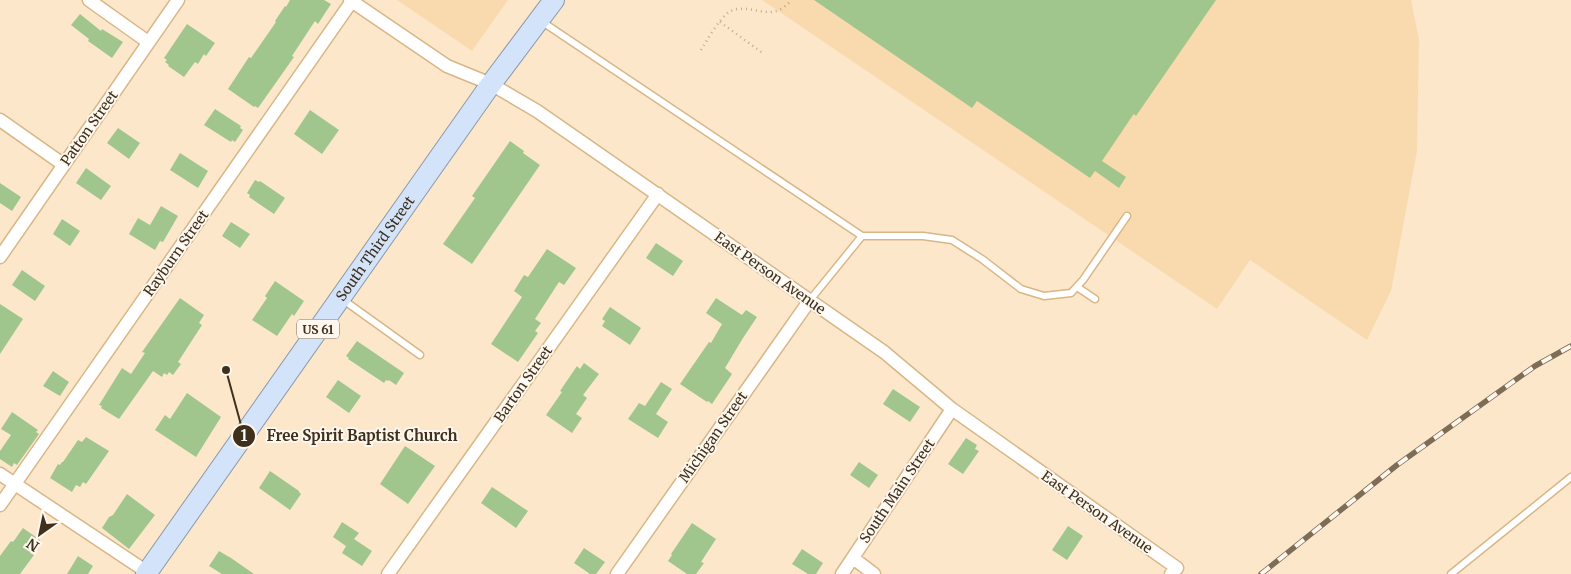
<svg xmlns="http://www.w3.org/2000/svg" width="1571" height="574" viewBox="0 0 1571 574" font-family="Merriweather,serif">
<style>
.built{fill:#f9daae}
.building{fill:#a0c68e}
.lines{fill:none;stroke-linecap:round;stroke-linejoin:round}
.service-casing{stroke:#d8b686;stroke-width:9}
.minor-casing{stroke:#d8b686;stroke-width:15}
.primary-casing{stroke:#8c99aa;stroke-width:22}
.path{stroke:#beab92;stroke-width:2.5;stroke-dasharray:1 4;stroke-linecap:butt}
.service{stroke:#fff;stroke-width:6}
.minor{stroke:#fff;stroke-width:12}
.primary{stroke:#d3e3fa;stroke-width:20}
.rail-casing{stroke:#7d6c56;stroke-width:5.5}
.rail{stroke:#fef7ed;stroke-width:4;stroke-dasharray:11;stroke-linecap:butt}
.labels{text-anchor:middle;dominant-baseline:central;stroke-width:4;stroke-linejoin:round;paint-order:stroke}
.shield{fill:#fef7ed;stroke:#786c5b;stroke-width:1}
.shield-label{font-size:12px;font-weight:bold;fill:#3e301d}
.street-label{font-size:14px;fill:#3e301d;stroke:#fef7ed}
.leader{fill:none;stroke:#3e301d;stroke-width:2}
.callout-dot{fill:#3e301d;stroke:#fef7ed;stroke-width:2}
.mark-label{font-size:15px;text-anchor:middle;font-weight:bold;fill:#fff}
.callout-label{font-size:15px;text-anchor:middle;font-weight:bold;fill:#3e301d;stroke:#fef7ed;stroke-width:4;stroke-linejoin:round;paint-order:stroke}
</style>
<rect width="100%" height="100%" fill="#fde7cb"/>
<!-- built -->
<path class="built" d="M 397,0 L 508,0 L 472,51 Z
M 762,0 L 1411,0 L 1419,39 L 1417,151 L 1391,291 L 1367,340 L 1250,260 L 1217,309 Z"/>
<!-- building -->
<path class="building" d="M 290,0 L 324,0 L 331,4 L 318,24 L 315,21 L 292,56 L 294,57 L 258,108 L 255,106 L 254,107 L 228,89 L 249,57 L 251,58 L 276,22 L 275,21 L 285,6 L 286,7 Z
M 814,0 L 1216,0 L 1136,116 L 1134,114 L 1133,115 L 1102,161 L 1126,177 L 1119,188 L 1095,171 L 1090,178 L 977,101 L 972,108 Z
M 80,14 L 101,31 L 102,29 L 123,42 L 112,58 L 88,41 L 89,39 L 71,25 Z
M 187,24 L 215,43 L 206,56 L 204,54 L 198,64 L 195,62 L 184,77 L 168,66 L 169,65 L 165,62 L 167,60 L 164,58 Z
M 215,109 L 241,126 L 240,128 L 243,130 L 235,142 L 232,140 L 231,142 L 204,125 Z
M 310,110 L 339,130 L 322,154 L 294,134 Z
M 118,128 L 140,143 L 129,159 L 107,143 Z
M 510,141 L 524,151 L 523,153 L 540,165 L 472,264 L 443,244 L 475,198 L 472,196 Z
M 180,153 L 208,171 L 198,188 L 170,170 Z
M 86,168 L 111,186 L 101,200 L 76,183 Z
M 255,180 L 259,182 L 260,181 L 285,198 L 274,214 L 249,197 L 250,195 L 247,193 Z
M 0,183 L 21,197 L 12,211 L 0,203 Z
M 161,206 L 178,216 L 163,242 L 160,241 L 155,250 L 129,234 L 138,218 L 150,225 Z
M 62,219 L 80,231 L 70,246 L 53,234 Z
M 231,222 L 250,234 L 240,248 L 222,236 Z
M 656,243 L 683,261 L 673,276 L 646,258 Z
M 547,249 L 576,268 L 564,285 L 559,282 L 535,319 L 541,323 L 535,331 L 538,333 L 518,362 L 491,344 L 522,297 L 514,291 L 524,275 L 528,277 Z
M 22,270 L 45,286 L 35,301 L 12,285 Z
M 275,281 L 304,301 L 294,316 L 292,314 L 277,336 L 252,320 L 267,298 L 265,296 Z
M 180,298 L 204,315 L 199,323 L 202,325 L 178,362 L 181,364 L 173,375 L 169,372 L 167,375 L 164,373 L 162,377 L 153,371 L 119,419 L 101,408 L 102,406 L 99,405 L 122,368 L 131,374 L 145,353 L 142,352 Z
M 716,298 L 742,315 L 746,310 L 757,317 L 743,338 L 725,368 L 732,374 L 712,404 L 708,401 L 707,402 L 680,384 L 709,342 L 711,343 L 722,324 L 706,313 Z
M 0,304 L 23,319 L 0,354 Z
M 610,307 L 641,328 L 630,345 L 602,326 L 605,321 L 602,319 Z
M 357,341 L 404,373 L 396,385 L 389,380 L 388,381 L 386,380 L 384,383 L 348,359 L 349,358 L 346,356 Z
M 584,363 L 599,374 L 583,395 L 587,398 L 576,414 L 582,418 L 572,433 L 546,415 L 562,392 L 560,391 L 577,366 L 580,369 Z
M 53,371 L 69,382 L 60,396 L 43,386 Z
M 338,380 L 361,396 L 349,413 L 326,397 Z
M 661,382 L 672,389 L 656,414 L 668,422 L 658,438 L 628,419 L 639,403 L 645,406 Z
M 893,389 L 920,407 L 910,422 L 883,404 Z
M 187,393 L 221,417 L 196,457 L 155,430 L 165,415 L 170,419 Z
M 12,412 L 38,430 L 36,432 L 39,434 L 17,465 L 14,463 L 12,467 L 0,459 L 0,451 L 11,435 L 1,429 Z
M 86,437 L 109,451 L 86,484 L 83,482 L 80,487 L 76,485 L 72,492 L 50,478 L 58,464 L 60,465 L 62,462 L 63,462 L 78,440 L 82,442 Z
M 966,438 L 977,445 L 975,449 L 979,451 L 963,474 L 948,464 Z
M 405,446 L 435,466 L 408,504 L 380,484 Z
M 859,462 L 878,475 L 869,488 L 850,475 Z
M 270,471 L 299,491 L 299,492 L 301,494 L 290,510 L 259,488 Z
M 492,487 L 528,511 L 516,528 L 481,503 Z
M 127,494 L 155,515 L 129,549 L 102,528 L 109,517 L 113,515 Z
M 342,522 L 359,533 L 354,539 L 372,551 L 362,566 L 342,553 L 346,546 L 333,537 Z
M 692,523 L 716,539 L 701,562 L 704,563 L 696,574 L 687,574 L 668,561 L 672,555 L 671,554 Z
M 1068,526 L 1083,536 L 1067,560 L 1052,550 Z
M 23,528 L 40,540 L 30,553 L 34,555 L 20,574 L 0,574 L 0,556 L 11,541 L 13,542 Z
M 584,548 L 605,562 L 596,574 L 590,574 L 574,563 Z
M 802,549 L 823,563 L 816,574 L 808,574 L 792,564 Z
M 219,551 L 231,558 L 254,574 L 222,574 L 209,566 Z
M 78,556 L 93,566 L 88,574 L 67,574 Z"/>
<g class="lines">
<defs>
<path id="service" d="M 541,21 L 862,236 L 810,300
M 862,236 L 923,236 L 952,240 L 982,259 L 1021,289 L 1044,296 L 1071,293 L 1083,280 L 1127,216
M 1077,287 L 1095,299
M 342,299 L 420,355
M 1451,574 L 1571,477"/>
<path id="minor" d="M 89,0 L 148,42
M 350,0 L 447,66 L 491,84 L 537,111 L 884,352 L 952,409 L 1177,568 L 1171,574
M 0,120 L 64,165
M 0,257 L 178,0
M 0,474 L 147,572
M 0,505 L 352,1
M 853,558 L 874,574
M 388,574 L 658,194
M 617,574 L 810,300
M 842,574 L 952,409"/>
<g id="primary">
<path id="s1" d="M 146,574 L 491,84 L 554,0"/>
</g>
</defs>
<!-- service casing -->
<use href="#service" class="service-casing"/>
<!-- minor casing -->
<use href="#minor" class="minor-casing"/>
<!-- primary casing -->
<use href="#primary" class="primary-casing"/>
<!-- path -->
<path class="path" d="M 720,22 L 764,54
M 701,50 C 707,40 720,18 729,12 C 750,0 771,26 791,0"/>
<!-- service -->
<use href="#service" class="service"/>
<!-- minor -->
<use href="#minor" class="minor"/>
<!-- primary -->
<use href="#primary" class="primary"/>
<defs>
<path id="rail" d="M 1261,574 L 1397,465 L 1535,366 L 1571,346"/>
</defs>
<!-- rail casing -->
<use href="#rail" class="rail-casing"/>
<!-- rail -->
<use href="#rail" class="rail"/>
</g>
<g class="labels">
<!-- shield labels -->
<rect class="shield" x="297" y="319.5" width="42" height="19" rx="4"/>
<g class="shield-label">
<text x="318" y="329">US 61</text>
</g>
<!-- street labels -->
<g class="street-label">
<text transform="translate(89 128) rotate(-55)">Patton Street</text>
<text stroke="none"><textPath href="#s1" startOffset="398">South Third Street</textPath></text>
<text transform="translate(176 253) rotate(-55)">Rayburn Street</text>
<text transform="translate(770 273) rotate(35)">East Person Avenue</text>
<text transform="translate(523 384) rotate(-55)">Barton Street</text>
<text transform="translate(713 437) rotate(-55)">Michigan Street</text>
<text transform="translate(897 491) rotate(-56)">South Main Street</text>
<text transform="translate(1097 512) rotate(35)">East Person Avenue</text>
</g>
</g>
<!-- callouts -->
<path class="leader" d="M226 370L244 436"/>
<g class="callout-dot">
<circle cx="226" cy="370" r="5"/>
<circle cx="244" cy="436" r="12"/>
</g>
<g class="mark-label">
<text x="244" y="441">1</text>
</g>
<g class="callout-label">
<text x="362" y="441">Free Spirit Baptist Church</text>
</g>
<!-- north arrow -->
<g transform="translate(40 534) rotate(213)" stroke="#fef7ed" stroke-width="4" paint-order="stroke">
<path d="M0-4L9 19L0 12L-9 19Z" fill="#3e301d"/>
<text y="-8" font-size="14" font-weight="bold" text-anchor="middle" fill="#3e301d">N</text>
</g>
</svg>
